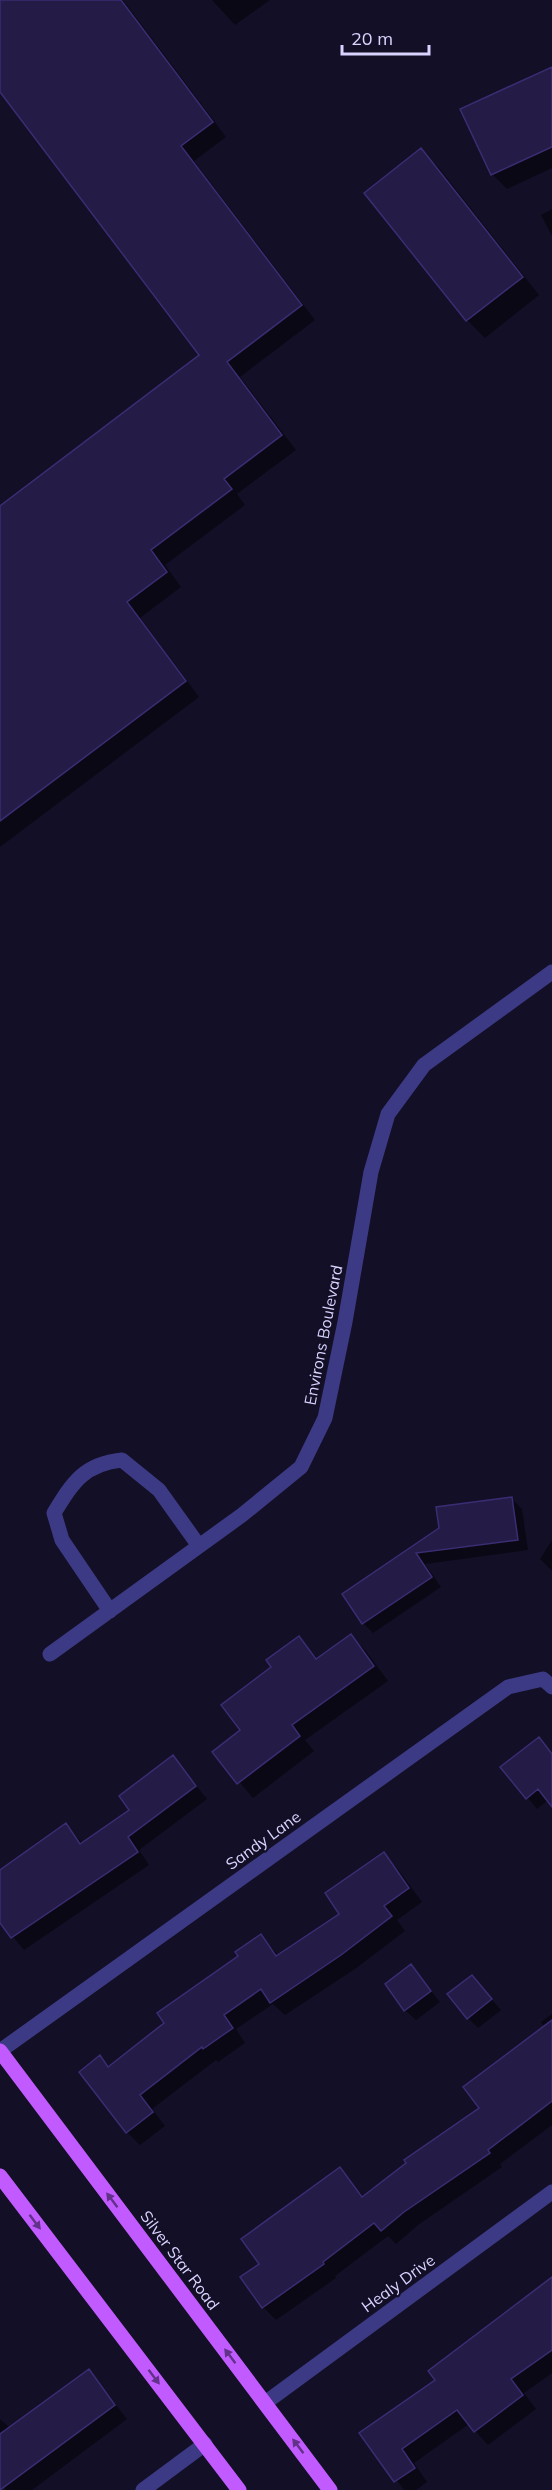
<svg xmlns="http://www.w3.org/2000/svg" width="552" height="2490" viewBox="0 0 552 2490" font-family="Mulish,sans-serif">
<style>
.shadow{fill:#0007}
.building{fill:#241b47;stroke:#3b2d73;stroke-width:1.5}
.lines{fill:none;stroke-linecap:round;stroke-linejoin:round}
.minor{stroke:#3d3a85;stroke-width:15}
.major{stroke:#c25bff;stroke-width:15}
.oneway{fill:#623188}
.labels{text-anchor:middle;dominant-baseline:central;stroke-width:4.5;stroke-linejoin:round;paint-order:stroke}
.street-label{font-size:16px;fill:#d9d4ff;stroke:#130f26}
</style>
<rect width="100%" height="100%" fill="#130f26"/>
<!-- shadow -->
<path class="shadow" d="M 0,0 L 123,0 L 226,137 L 194,161 L 315,320 L 240,377 L 296,450 L 237,494 L 245,505 L 165,565 L 181,587 L 140,618 L 199,697 L 0,847 L 0,507 L 201,356 L 0,90 Z
M 212,0 L 270,0 L 235,25 Z
M 552,69 L 552,168 L 507,189 L 492,174 Z
M 421,150 L 439,168 L 539,295 L 485,338 L 467,320 L 366,193 Z
M 552,209 L 552,236 L 541,215 Z
M 511,1498 L 522,1509 L 528,1550 L 425,1564 L 441,1587 L 373,1633 L 363,1623 L 344,1594 L 441,1529 Z
M 552,1540 L 552,1571 L 540,1559 Z
M 350,1635 L 365,1650 L 388,1681 L 305,1740 L 314,1751 L 253,1798 L 214,1752 L 242,1730 L 273,1667 L 299,1638 L 318,1659 Z
M 538,1739 L 552,1753 L 552,1803 L 548,1800 L 537,1809 L 502,1767 Z
M 173,1757 L 207,1799 L 139,1850 L 149,1865 L 24,1950 L 0,1921 L 0,1871 L 66,1825 L 83,1844 L 132,1810 Z
M 384,1854 L 397,1868 L 422,1902 L 397,1920 L 405,1931 L 355,1969 L 285,2015 L 273,2004 L 236,2029 L 245,2043 L 218,2062 L 216,2060 L 152,2109 L 165,2126 L 140,2145 L 127,2132 L 100,2057 L 110,2067 L 166,2024 L 261,1936 L 279,1956 L 341,1914 Z
M 411,1966 L 440,2002 L 416,2020 L 405,2010 Z
M 472,1977 L 501,2010 L 478,2028 L 468,2018 Z
M 552,2014 L 552,2125 L 500,2164 L 502,2167 L 418,2225 L 396,2244 L 388,2236 L 335,2276 L 336,2278 L 276,2320 L 263,2307 L 261,2265 L 340,2169 L 364,2197 L 481,2108 L 545,2028 L 541,2022 Z
M 552,2278 L 552,2373 L 524,2393 L 536,2409 L 488,2445 L 469,2424 L 414,2463 L 427,2482 L 416,2490 L 404,2490 L 362,2433 L 437,2380 L 510,2311 L 509,2309 Z
M 89,2371 L 127,2419 L 32,2490 L 6,2490 L 2,2485 L 0,2487 L 0,2419 L 10,2428 Z"/>
<!-- building -->
<path class="building" d="M 0,0 L 121,0 L 213,122 L 181,146 L 302,305 L 227,362 L 282,435 L 224,479 L 232,489 L 151,550 L 167,572 L 127,602 L 186,681 L 0,821 L 0,506 L 199,355 L 0,92 Z
M 552,67 L 552,147 L 491,175 L 460,109 Z
M 421,148 L 523,277 L 466,321 L 364,193 Z
M 512,1497 L 518,1540 L 416,1553 L 432,1577 L 362,1624 L 342,1594 L 439,1528 L 436,1507 Z
M 351,1634 L 374,1666 L 292,1725 L 300,1736 L 237,1784 L 212,1752 L 240,1730 L 221,1705 L 271,1667 L 266,1660 L 299,1636 L 316,1659 Z
M 539,1737 L 552,1754 L 552,1807 L 538,1789 L 526,1799 L 500,1767 Z
M 173,1755 L 196,1786 L 128,1837 L 138,1852 L 11,1938 L 0,1923 L 0,1870 L 66,1823 L 80,1844 L 129,1810 L 119,1796 Z
M 384,1852 L 409,1888 L 384,1906 L 392,1916 L 341,1955 L 270,2003 L 261,1989 L 224,2015 L 233,2028 L 203,2049 L 202,2047 L 140,2095 L 153,2112 L 126,2133 L 79,2072 L 100,2055 L 108,2067 L 164,2023 L 157,2013 L 238,1956 L 235,1952 L 261,1934 L 276,1956 L 339,1914 L 325,1893 Z
M 411,1964 L 431,1991 L 404,2011 L 385,1984 Z
M 472,1975 L 492,1999 L 467,2019 L 447,1994 Z
M 552,2020 L 552,2101 L 488,2150 L 490,2153 L 404,2212 L 381,2231 L 374,2223 L 323,2262 L 324,2264 L 262,2308 L 240,2277 L 259,2264 L 241,2239 L 340,2167 L 362,2197 L 406,2163 L 404,2160 L 479,2108 L 463,2087 Z
M 552,2277 L 552,2350 L 511,2379 L 523,2395 L 474,2432 L 457,2410 L 402,2449 L 415,2468 L 394,2482 L 359,2433 L 435,2380 L 428,2371 Z
M 89,2369 L 115,2405 L 0,2490 L 0,2434 Z"/>
<g class="lines">
<!-- minor -->
<path class="minor" d="M 110,1611 L 62,1540 L 54,1513 C 73,1482 84,1464 122,1460 L 159,1490 L 199,1546
M 50,1654 L 242,1515 L 301,1467 L 325,1418 L 345,1322 L 371,1172 L 388,1114 L 424,1065 L 552,972
M 0,2051 L 508,1687 L 543,1679 L 552,1687
M 265,2403 L 552,2192
M 143,2490 L 205,2444"/>
<!-- major -->
<path class="major" d="M 0,2051 L 330,2490
M 0,2176 L 239,2490"/>
</g>
<!-- one-way arrows -->
<defs><path id="oneway-solid" d="M-6-.8H1V-3.2L6.5 0L1 3.2V.8H-6Z" transform="scale(1.5)"/></defs>
<g class="oneway">
<use href="#oneway-solid" transform="translate(112 2200) rotate(-127)"/>
<use href="#oneway-solid" transform="translate(35 2222) rotate(53)"/>
<use href="#oneway-solid" transform="translate(230 2356) rotate(-127)"/>
<use href="#oneway-solid" transform="translate(154 2377) rotate(53)"/>
<use href="#oneway-solid" transform="translate(298 2446) rotate(-127)"/>
</g>
<g class="labels">
<!-- street labels -->
<g class="street-label">
<text transform="translate(323 1335) rotate(-79)">Environs Boulevard</text>
<text transform="translate(263 1840) rotate(-36)">Sandy Lane</text>
<text transform="translate(180 2260) rotate(53)">Silver Star Road</text>
<text transform="translate(398 2283) rotate(-36)">Healy Drive</text>
</g>
</g>
<!-- scale -->
<path d="M342 45v9h87v-9" fill="none" stroke="#d9d4ff" stroke-width="3"/>
<text x="351" y="45" font-size="18" fill="#d9d4ff" stroke="#130f26" stroke-width="4.5" paint-order="stroke">20 m</text>
</svg>
